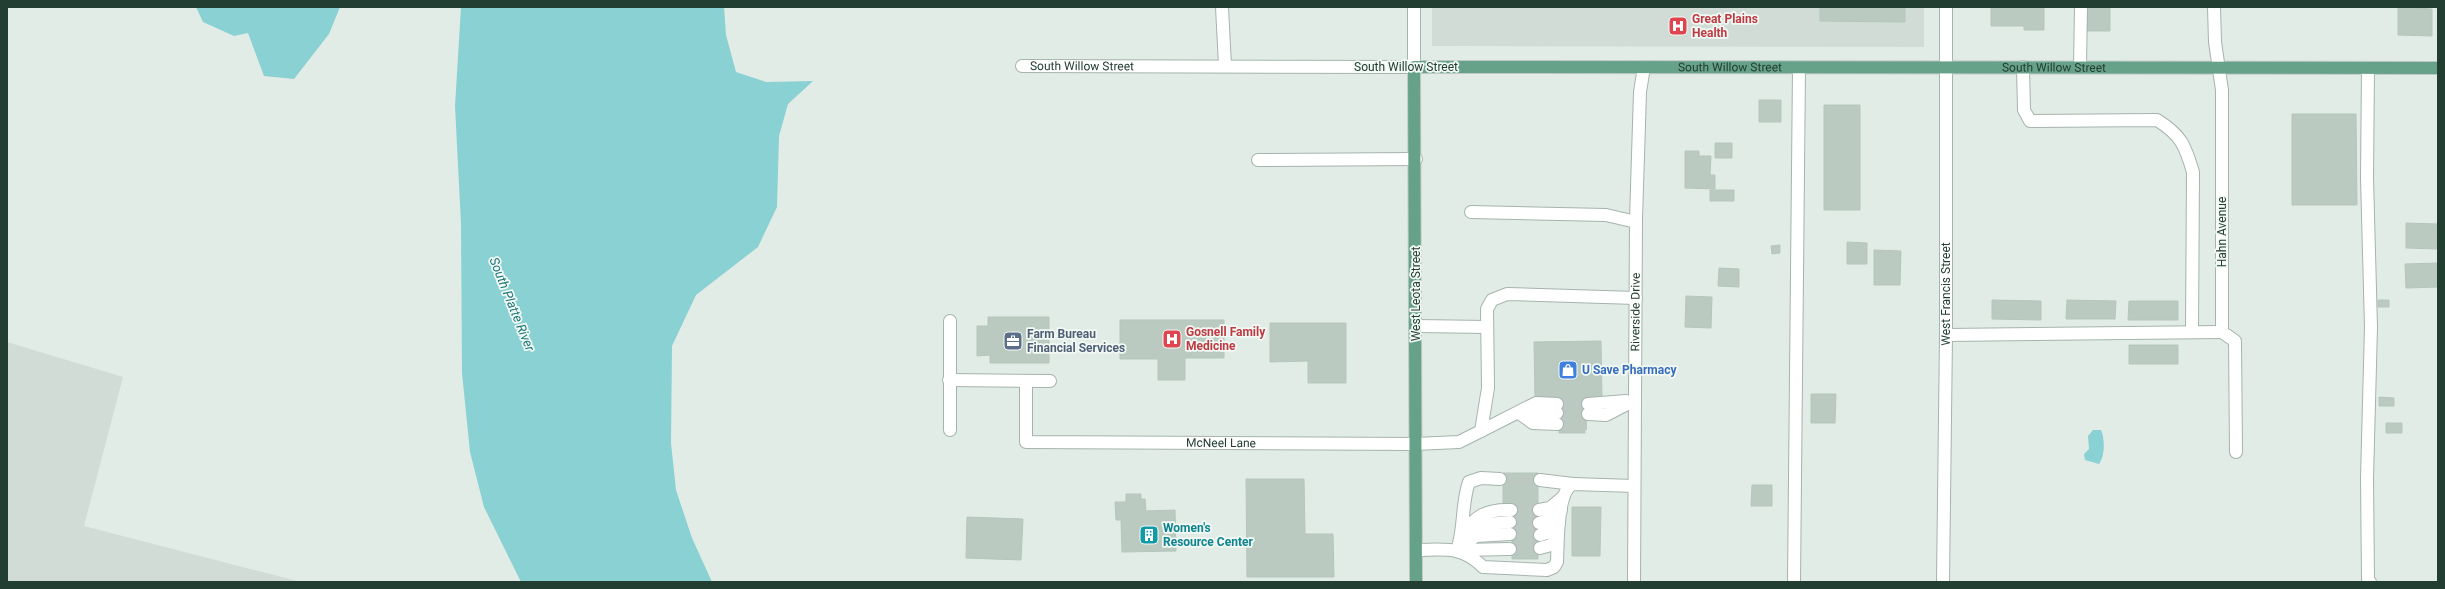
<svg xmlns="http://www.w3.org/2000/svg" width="2445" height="589" viewBox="0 0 2445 589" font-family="Roboto,sans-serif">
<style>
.built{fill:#d0dcd5}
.water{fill:#89d1d2}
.building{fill:#bacac1;stroke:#b4c6bc}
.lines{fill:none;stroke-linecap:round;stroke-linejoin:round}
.minor-tunnel{stroke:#bcc9c2;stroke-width:12;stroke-dasharray:12 6;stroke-linecap:butt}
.minor-casing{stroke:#a5b4ac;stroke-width:14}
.major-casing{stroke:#c1c9c6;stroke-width:14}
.minor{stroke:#fff;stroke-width:12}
.major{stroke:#66a28a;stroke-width:12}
.labels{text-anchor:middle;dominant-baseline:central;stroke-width:3.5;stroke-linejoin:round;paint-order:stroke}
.health-label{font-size:12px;font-weight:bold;fill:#be3a42;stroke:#f2f9f4;text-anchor:start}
.street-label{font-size:12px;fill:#223d32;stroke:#f2f9f4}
.service-label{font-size:12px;font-weight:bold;fill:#4e5e75;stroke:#f2f9f4;text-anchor:start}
.shop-label{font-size:12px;font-weight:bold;fill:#366cbe;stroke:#f2f9f4;text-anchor:start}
.culture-label{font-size:12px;font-weight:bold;fill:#0d838f;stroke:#f2f9f4;text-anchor:start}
.water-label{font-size:13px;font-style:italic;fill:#1b7779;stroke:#f2f9f4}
</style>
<rect width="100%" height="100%" fill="#e2ece6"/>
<!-- built -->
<path class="built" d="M 1432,7 L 1924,7 L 1924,47 L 1432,46 Z
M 7,342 L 123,377 L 84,526 L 301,582 L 7,582 Z"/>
<!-- water -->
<path class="water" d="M 196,7 L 340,7 L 329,34 L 294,79 L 264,76 L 248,33 L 234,36 L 203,22 Z
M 461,7 L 724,7 L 726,35 L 736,72 L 766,82 L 813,81 L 788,104 L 779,136 L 777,207 L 758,247 L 696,295 L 672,346 L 671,443 L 676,490 L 692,538 L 712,582 L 521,582 L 484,507 L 470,452 L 462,373 L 461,224 L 455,106 Z
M 2093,430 L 2101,430 C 2105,439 2105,456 2099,464 L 2085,460 L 2084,454 L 2089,449 L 2088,436 Z"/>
<!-- building -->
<path class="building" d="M 1820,7 L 1905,7 L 1905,22 L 1820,21 Z
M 1991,7 L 2044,7 L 2044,30 L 2024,30 L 2024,26 L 1991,26 Z
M 2087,7 L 2110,7 L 2110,31 L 2087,31 Z
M 2398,7 L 2432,9 L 2432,36 L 2398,35 Z
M 1759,100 L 1781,100 L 1781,122 L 1759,122 Z
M 1824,105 L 1860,105 L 1860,210 L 1824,210 Z
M 2292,114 L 2356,114 L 2357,205 L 2292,205 Z
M 1715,143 L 1732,143 L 1732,158 L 1715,158 Z
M 1685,151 L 1699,151 L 1699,156 L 1711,156 L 1710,175 L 1715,175 L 1715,189 L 1685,188 Z
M 1710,190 L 1734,190 L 1734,201 L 1710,201 Z
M 2406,223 L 2438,224 L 2438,249 L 2406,248 Z
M 1847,242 L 1867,243 L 1867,264 L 1847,264 Z
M 1780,245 L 1780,253 L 1772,254 L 1771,246 Z
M 1874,250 L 1901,251 L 1900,285 L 1874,285 Z
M 2438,263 L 2438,287 L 2406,288 L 2405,264 Z
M 1719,268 L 1739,269 L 1739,287 L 1718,286 Z
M 1686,296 L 1712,297 L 1711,328 L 1685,327 Z
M 1992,300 L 2041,301 L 2041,320 L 1992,319 Z
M 2067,300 L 2116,301 L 2115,319 L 2066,319 Z
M 2378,300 L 2389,300 L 2389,307 L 2378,307 Z
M 2129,301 L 2178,301 L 2178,320 L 2128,320 Z
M 988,317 L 1049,317 L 1049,363 L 990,363 L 990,355 L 977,356 L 977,326 L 988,326 Z
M 1120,320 L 1224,320 L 1224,358 L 1185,358 L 1185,380 L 1158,380 L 1158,359 L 1120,359 Z
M 1270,323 L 1346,323 L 1346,383 L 1308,383 L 1308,361 L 1270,362 Z
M 1601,341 L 1602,398 L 1585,399 L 1585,433 L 1559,433 L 1559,398 L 1535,398 L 1534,342 Z
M 2129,345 L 2178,345 L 2178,364 L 2129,364 Z
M 1811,394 L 1836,394 L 1835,423 L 1811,423 Z
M 2379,397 L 2394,398 L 2394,406 L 2379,406 Z
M 2386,423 L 2402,423 L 2402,433 L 2386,433 Z
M 1503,473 L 1538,473 L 1538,559 L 1512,559 L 1512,506 L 1503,506 Z
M 1246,479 L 1304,479 L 1305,534 L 1333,534 L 1334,577 L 1247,577 Z
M 1752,485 L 1772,485 L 1772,506 L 1751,506 Z
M 1126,494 L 1141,494 L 1141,499 L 1145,499 L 1146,511 L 1175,510 L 1176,551 L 1122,552 L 1121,520 L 1116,520 L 1115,502 L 1126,502 Z
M 1572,507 L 1601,507 L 1600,556 L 1572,556 Z
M 967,517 L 1023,519 L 1021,560 L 966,558 Z"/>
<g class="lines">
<!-- minor-tunnel -->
<path class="minor-tunnel" d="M 1557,404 L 1588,404
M 1557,413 L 1588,414
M 1557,424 L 1588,424
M 1500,479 L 1540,480
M 1511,510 L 1539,510
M 1510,522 L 1539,523
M 1510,534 L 1540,535
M 1510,549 L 1540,548"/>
<defs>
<g id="minor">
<path d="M 1222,7 L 1225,66"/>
<path d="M 2214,7 L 2215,42 L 2222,90 L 2222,332"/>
<path id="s1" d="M 1022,66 L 1414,67 L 1414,7"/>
<path d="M 2080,66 L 2081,7"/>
<path d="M 2023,67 L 2024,110 L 2030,121 L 2157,120 C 2181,135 2185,145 2193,172 L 2192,332"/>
<path d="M 2368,68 L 2367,178 L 2371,327 L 2367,478 L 2368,580 L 2370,582"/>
<path d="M 1258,160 L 1416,159"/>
<path d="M 1471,212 L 1606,215 L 1636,222"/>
<path d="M 950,321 L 950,430"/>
<path d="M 1416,326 L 1487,327"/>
<path d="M 2222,332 L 2235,341 L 2236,452"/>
<path d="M 1946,335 L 2222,332"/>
<path d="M 949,380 L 1050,381"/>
<path id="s2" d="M 1026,381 L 1026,442 L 1415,444 L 1459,442 L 1481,431 L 1488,388 L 1487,309 L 1492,300 L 1507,294 L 1636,298"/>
<path d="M 1588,404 L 1626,401"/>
<path d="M 1519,413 L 1533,423 L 1557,424"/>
<path d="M 1520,413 L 1557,413"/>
<path d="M 1588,414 L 1606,415 L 1635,400"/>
<path d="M 1481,431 L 1536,403 L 1557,404"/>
<path d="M 1540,480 L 1573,484"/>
<path d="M 1539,510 L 1550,508 L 1563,497"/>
<path d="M 1539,523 L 1551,519 L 1561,510"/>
<path d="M 1468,530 L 1476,525 L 1510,522"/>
<path d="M 1462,534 C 1476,516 1486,509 1511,510"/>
<path d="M 1540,535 L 1549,532 L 1559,524"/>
<path d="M 1540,548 L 1551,545 L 1558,536"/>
<path d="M 1416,550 C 1444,550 1461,545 1483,567 L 1547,570 L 1554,567 L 1557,562 C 1558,545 1556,492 1573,484 L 1634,486"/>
<path d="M 1457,550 C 1465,528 1461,504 1469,482 L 1481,478 L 1500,479"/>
<path d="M 1457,550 L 1476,536 L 1510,534"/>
<path d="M 1462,550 L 1510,549"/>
<path id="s3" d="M 1634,582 L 1636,219 L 1640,92 L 1644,67"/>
<path d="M 1794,582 L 1799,68"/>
<path id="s4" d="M 1943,582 L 1946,335 L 1946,7"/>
</g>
<g id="major">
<path id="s5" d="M 1416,582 L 1414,67 L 2438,68"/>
</g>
</defs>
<!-- minor casing -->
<use href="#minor" class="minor-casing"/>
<!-- major casing -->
<use href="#major" class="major-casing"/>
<!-- minor -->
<use href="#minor" class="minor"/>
<!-- major -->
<use href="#major" class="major"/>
</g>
<!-- icons -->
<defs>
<symbol id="hospital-square" viewBox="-11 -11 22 22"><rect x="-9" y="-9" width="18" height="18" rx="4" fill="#e0444e" stroke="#f2f9f4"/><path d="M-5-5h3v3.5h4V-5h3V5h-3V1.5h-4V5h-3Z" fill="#fff"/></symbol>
<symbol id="office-square" viewBox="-11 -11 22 22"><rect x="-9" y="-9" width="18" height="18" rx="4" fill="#5c6f8a" stroke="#f2f9f4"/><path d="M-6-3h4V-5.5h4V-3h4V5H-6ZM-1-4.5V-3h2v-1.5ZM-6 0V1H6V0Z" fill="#fff"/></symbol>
<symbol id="shop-square" viewBox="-11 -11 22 22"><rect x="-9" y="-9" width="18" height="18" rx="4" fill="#3f7fe0" stroke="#f2f9f4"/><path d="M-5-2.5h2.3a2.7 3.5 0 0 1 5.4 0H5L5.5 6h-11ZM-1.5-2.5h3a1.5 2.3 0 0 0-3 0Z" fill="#fff"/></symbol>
<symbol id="building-square" viewBox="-11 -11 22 22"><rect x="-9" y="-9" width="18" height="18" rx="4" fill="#0f9aa8" stroke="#f2f9f4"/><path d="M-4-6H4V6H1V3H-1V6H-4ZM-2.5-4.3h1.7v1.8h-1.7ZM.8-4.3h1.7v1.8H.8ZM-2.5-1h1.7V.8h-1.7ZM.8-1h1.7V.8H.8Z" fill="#fff"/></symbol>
</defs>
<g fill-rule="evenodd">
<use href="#hospital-square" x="1667" y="15" width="22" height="22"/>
<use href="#hospital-square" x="1161" y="328" width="22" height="22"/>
<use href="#office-square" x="1002" y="330" width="22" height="22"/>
<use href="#shop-square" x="1557" y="359" width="22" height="22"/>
<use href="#building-square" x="1138" y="524" width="22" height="22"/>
</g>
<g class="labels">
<!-- health labels -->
<g class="health-label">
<text x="1692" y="19">Great Plains<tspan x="1692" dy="14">Health</tspan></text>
<text x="1186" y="332">Gosnell Family<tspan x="1186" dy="14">Medicine</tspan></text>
</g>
<!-- street labels -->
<g class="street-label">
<text stroke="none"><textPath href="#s1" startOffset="60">South Willow Street</textPath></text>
<text x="1406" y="67">South Willow Street</text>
<text stroke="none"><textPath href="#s5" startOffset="831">South Willow Street</textPath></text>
<text stroke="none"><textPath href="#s5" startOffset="1155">South Willow Street</textPath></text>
<text transform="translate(2222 232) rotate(-90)">Hahn Avenue</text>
<text transform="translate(1416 294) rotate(-90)">West Leota Street</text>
<text stroke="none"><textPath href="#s4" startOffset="288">West Francis Street</textPath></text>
<text stroke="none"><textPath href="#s3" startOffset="270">Riverside Drive</textPath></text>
<text stroke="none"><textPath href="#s2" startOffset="256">McNeel Lane</textPath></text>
</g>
<!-- service labels -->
<g class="service-label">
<text x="1027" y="334">Farm Bureau<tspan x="1027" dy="14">Financial Services</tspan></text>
</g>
<!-- shop labels -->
<g class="shop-label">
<text x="1582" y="370">U Save Pharmacy</text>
</g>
<!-- culture labels -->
<g class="culture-label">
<text x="1163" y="528">Women's<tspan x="1163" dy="14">Resource Center</tspan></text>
</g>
<!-- water labels -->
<g class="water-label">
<text transform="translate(512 304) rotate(68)">South Platte River</text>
</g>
</g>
<!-- border -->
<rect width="2445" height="589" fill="none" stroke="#223d32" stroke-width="16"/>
</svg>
